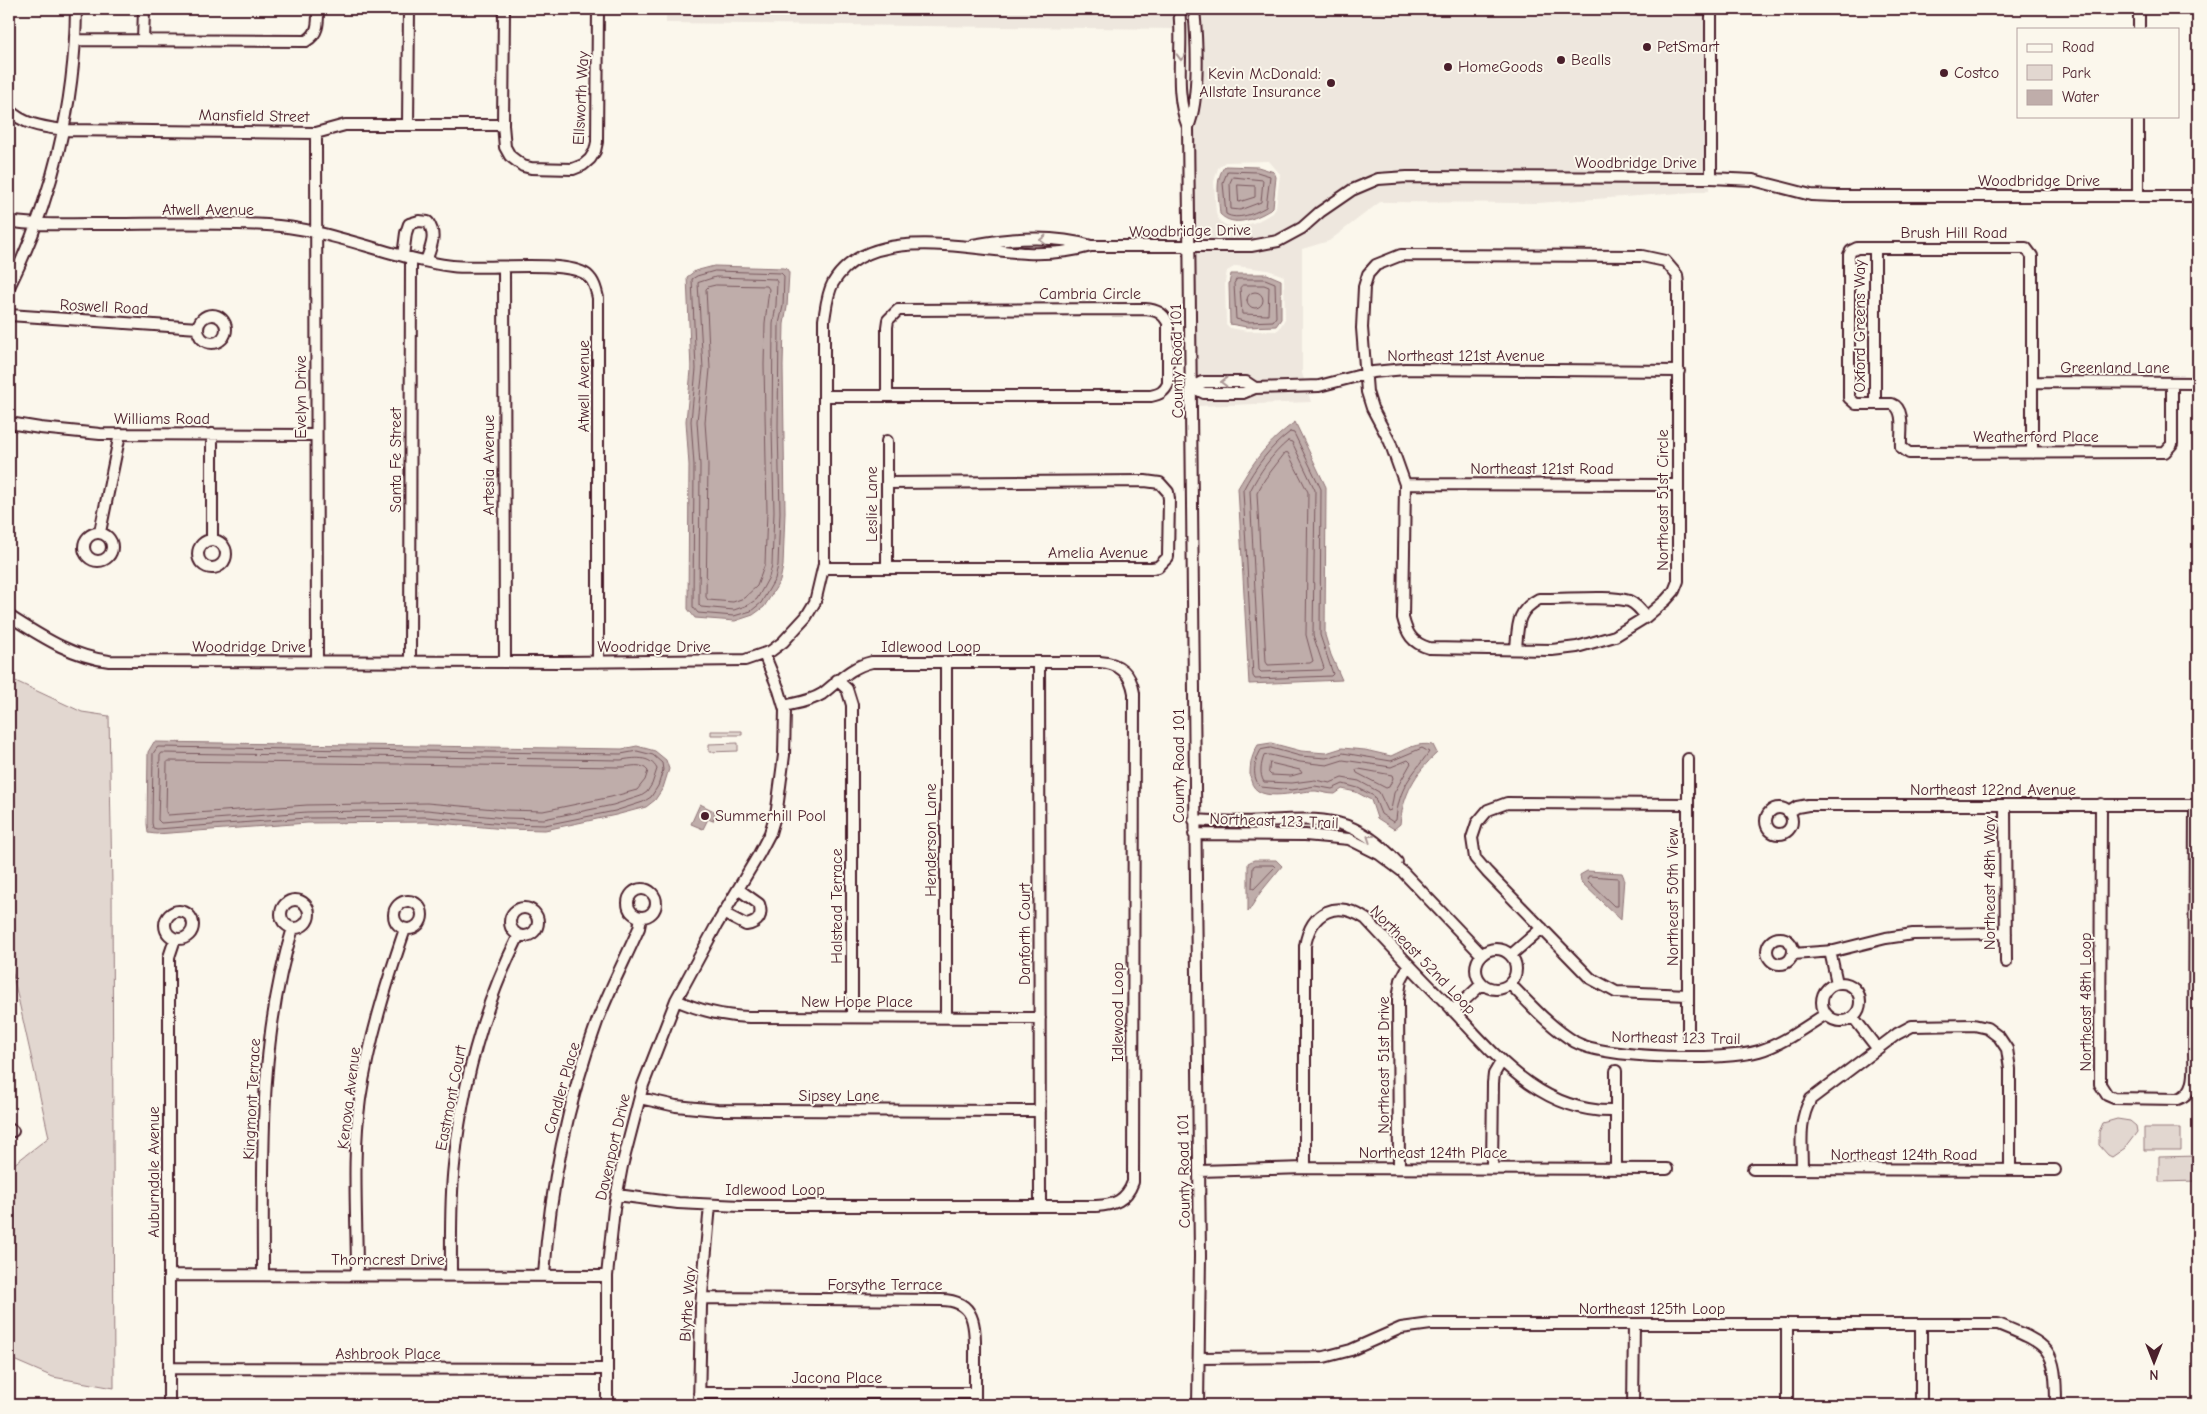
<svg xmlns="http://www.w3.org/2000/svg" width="2207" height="1414" viewBox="0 0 2207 1414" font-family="'Comic Neue',sans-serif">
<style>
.built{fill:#eee7de;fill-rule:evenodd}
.green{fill:#e2d7d0;stroke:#967b7e}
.water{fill:#bfadaa;stroke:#907477}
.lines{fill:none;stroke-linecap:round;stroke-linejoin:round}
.shore{stroke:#79585e;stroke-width:1}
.minor-casing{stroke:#4a1f2b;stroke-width:14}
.minor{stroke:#fbf7ec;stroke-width:10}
.oneway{stroke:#ab9695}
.poi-dot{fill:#4a1f2b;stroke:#fbf7ec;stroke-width:2}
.labels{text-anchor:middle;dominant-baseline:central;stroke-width:4;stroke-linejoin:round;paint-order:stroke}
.poi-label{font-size:16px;fill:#4a1f2b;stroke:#fbf7ec;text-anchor:start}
.street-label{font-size:16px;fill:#4a1f2b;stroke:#fbf7ec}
</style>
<rect width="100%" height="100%" fill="#fbf7ec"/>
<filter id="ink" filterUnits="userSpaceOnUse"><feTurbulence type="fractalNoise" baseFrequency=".02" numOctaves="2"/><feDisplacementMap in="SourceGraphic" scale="10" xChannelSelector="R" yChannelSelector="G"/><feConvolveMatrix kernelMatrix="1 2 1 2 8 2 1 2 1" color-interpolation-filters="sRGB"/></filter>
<g filter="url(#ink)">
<!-- built -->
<path class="built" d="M 666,9 L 1174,9 L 1176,29 L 666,23 Z
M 1199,9 L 1714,9 L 1709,173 L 1407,172 L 1378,173 L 1349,186 L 1318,208 L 1300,224 L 1277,236 L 1251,241 L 1194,242 L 1193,130 L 1199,113 L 1201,38 ZM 1269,161 L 1280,174 L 1276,207 L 1273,213 L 1256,222 L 1242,226 L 1229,226 L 1221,223 L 1216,214 L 1214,182 L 1218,168 L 1225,162 Z
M 1407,182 L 1709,183 L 1709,191 L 1538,203 L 1380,202 L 1329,241 L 1302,249 L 1302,373 L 1311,402 L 1197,406 L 1194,252 L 1251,251 L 1280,245 L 1304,233 L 1322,216 L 1354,195 L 1379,184 ZM 1236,266 L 1268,270 L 1284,276 L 1285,319 L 1279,329 L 1276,331 L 1247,331 L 1230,328 L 1226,324 L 1225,282 L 1227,271 Z"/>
<!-- green -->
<path class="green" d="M 9,678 L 82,712 L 109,716 L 112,885 L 114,1388 L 53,1377 L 9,1358 L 9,1168 L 49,1137 L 9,957 Z
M 711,731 L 742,731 L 742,735 L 711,735 Z
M 738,743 L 738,751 L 709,752 L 709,744 Z
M 2117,1119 L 2130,1121 L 2136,1126 L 2137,1132 L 2125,1148 L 2112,1157 L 2108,1155 L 2099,1145 L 2099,1132 L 2103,1123 Z
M 2144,1128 L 2181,1128 L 2181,1150 L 2144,1150 Z
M 2198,1156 L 2198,1181 L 2159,1182 L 2159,1157 Z"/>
<!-- water -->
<path class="water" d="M 1225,166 L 1258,167 L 1274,172 L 1276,177 L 1273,207 L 1270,210 C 1255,219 1233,228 1220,214 C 1219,199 1214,179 1225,166 Z
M 714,266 L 783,268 L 787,269 L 789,273 L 787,307 L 784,324 L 783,366 L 785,512 L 783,566 L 780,581 L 764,607 L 753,615 L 735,621 L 695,618 L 688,609 L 689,465 L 686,421 L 691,370 L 687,277 L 695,271 Z
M 1231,274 L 1267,274 L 1281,280 L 1281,319 L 1276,326 L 1247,327 L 1230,324 L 1229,284 Z
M 1295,422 L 1326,487 L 1325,635 L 1331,655 L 1342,680 L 1249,684 L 1238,488 C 1255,459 1268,442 1295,422 Z
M 154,742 L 622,749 L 637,746 L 655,751 L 666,760 L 669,769 L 663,788 L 655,800 L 646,807 L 616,815 L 545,830 L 505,829 L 428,822 L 307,823 L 156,834 L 148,833 L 147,824 L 148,752 Z
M 1271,743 L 1301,751 L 1326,753 L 1342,748 L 1365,750 L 1391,756 C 1406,749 1417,742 1433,745 L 1437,753 C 1415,773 1403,795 1400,824 L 1394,829 L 1377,818 L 1371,800 L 1356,792 L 1342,789 L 1335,794 C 1328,794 1322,792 1316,791 C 1296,790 1251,808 1250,774 C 1250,763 1252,755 1258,745 Z
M 700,804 L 716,812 L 713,821 L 708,819 L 703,829 L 691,824 Z
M 1254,860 L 1276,860 L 1282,866 L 1260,893 L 1248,912 L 1248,863 Z
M 1587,871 L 1622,873 L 1624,878 L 1621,920 L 1581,882 L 1580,875 Z"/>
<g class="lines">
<!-- shore -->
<path class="shore" d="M 1228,171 L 1257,172 L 1270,176 L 1266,207 C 1256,213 1237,221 1226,214 L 1223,183 Z
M 1233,177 L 1263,180 L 1261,202 L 1240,210 L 1231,209 L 1230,183 Z
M 1238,185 L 1255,186 L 1255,197 L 1239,202 Z
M 715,271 L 781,273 L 784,276 L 783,306 L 779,324 L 778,428 L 780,512 L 778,565 L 775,579 L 761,603 L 751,611 L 734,616 L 698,613 L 693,607 L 694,465 L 691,421 L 696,369 L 692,279 L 697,276 Z
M 716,277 L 775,279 L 777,282 L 776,305 L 773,324 L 772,428 L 774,512 L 772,565 L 769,577 L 757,599 L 748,605 L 734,610 L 701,607 L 699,605 L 700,465 L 697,421 L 703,369 L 698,283 Z
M 1237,279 L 1265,279 L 1275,283 L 1276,317 L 1273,321 L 1247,322 L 1236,319 L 1234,284 Z
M 716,285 L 767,286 L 769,289 L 765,323 L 764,365 L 767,512 L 765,564 L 757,586 L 744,598 L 733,602 L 708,600 L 706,597 L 708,465 L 705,422 L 710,369 L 706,289 L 708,287 Z
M 1243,285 L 1264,285 L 1269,287 L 1268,315 L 1242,314 L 1240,288 Z
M1247 300a8 8 0 1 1 16 0a8 8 0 1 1-16 0Z
M 1290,432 L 1294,433 L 1321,489 L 1320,635 L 1333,674 L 1331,676 L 1255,679 L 1253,676 L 1243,490 C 1255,467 1270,447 1290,432 Z
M 1288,441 L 1292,442 L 1315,490 L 1313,635 L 1324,668 L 1322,670 L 1261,672 L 1259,670 L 1250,491 C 1259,473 1272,454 1288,441 Z
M 1288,453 L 1308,492 L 1306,635 L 1313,661 L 1310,663 L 1268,665 L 1266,662 L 1257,493 L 1265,479 L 1285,453 Z
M 158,747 L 621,754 L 637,751 L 653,755 L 662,763 L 663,770 L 658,786 L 651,797 L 643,802 L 615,811 L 545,825 L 505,824 L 427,817 L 307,818 L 157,829 L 153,828 L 152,823 L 153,754 Z
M 1271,748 L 1300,756 L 1326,758 L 1343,753 L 1391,761 L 1422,748 L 1429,752 C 1411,777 1399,786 1396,820 L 1393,822 L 1381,814 L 1374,796 L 1358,788 L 1343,784 L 1332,789 L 1315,786 L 1292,790 L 1261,787 C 1251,778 1254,761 1261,750 Z
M 162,753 L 621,760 C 634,758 650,755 657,769 L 652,784 L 647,792 L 641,796 L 613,805 L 544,819 L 505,818 L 427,810 L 307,812 L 161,823 L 158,820 L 160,756 Z
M 1270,755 L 1300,762 L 1327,765 L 1343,760 L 1391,767 L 1408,760 L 1411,763 L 1394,793 L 1391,810 L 1388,811 L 1379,792 L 1359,781 L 1342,778 L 1330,783 L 1315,780 L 1292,783 L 1264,782 C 1259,774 1261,764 1264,756 Z
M 169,761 L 621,767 C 631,767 641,762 648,771 L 645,780 L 637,790 L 611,797 L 543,811 L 506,810 L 427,803 L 307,805 L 168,815 L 166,812 L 167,763 Z
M 1270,763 L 1300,770 L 1302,773 L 1291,776 L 1271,775 L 1269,773 Z
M 1359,769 L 1392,775 L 1393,778 L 1389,787 L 1386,788 L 1357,773 L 1356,770 Z
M 1256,865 L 1273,865 L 1275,867 L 1254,889 L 1252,888 L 1253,867 Z
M 1589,876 L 1618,878 L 1618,906 L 1614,906 L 1587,880 Z"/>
<defs>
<path id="minor" d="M 504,9 L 503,125 L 505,147 L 510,156 L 523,166 L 531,168 L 573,169 L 583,165 L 590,159 L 595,151 L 597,142 L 598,9
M 1179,9 C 1184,47 1173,91 1188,127
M 1194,9 C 1197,40 1200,99 1188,127 L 1200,1256 L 1198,1405
M 2139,29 L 2139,9
M 75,40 L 306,41 C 319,34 318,22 318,9
M 143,40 L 144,9
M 9,110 C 24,125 44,127 64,130 L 316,133 L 345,125 L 503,125
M 408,125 L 409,9
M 316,133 L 317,662
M 1711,178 L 1711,9
M 2138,196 L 2138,116
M 9,221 C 36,226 65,224 92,224 C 150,224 209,222 267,225 C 328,228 390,258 452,266 C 482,270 566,259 587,275 C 594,281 596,289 598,298 L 598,662
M 973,245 C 1010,238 1055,235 1091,246
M 1401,255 L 1642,256 L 1665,261 L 1677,275 L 1678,284 L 1678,581 L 1674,591 L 1666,600 L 1646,617 L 1615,636 L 1577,647 L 1552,650 L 1429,648 C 1412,643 1407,634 1403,618 L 1405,484 L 1390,442 L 1372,408 L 1367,392 L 1362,328 L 1364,287 L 1368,274 L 1376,265 Z
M 403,256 L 406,233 L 409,224 L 419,221 L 428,222 C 437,235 431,247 426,261
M 504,267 L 505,662
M 9,287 C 52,201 75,105 76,9
M198 329a14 14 0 1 1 28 0a14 14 0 1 1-28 0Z
M 9,315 L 198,328
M 2032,382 L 2198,383
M 1192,387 L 1204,393 L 1243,393 L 1255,388 L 1319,386 L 1373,372 L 1405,369 L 1679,371
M 1192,387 L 1202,382 L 1246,382 L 1255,388
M 824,396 L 1151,396 C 1160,394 1164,392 1168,384 L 1168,323 C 1163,313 1157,310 1145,309 L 898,310 L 888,320 L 887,327 L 887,396
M 1875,404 L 1875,248
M 9,423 L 40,428 L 100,434 L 316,435
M 2032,453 L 2032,256 L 2026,248 L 1857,248 L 1851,251 L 1849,255 L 1849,398 L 1856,404 L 1892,404 C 1906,409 1900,434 1901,447 L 1909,453 L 2165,452 L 2172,444 L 2172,383
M 1405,484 L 1678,485
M 100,532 L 120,434
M84 547a14 14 0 1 1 28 0a14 14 0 1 1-28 0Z
M198 554a14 14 0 1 1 28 0a14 14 0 1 1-28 0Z
M 212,540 L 212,434
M 823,568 L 1152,568 L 1158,567 L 1168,557 L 1169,499 L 1168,492 L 1160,483 L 1145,481 L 887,483
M 887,568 L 887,441
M 9,616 C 41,636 70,656 109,661 L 562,662 L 745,660 L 771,651 L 783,642 L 806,617 L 815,602 L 824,564 L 824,320 C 826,308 827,294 833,283 C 869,223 969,250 1026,253 C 1048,254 1070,252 1091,246 L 1251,246 L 1278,241 L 1302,228 L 1320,212 L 1352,190 L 1378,179 L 1407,177 L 1711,178 L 1753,180 L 1811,195 L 1835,196 L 2198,196
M 1516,649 C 1518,626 1516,611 1539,599 C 1561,600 1611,595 1629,601 C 1636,604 1641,610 1646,617
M 410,662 L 411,258
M 1039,662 L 1040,1206
M 837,680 L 847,689 L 852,705 L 852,1017
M 2101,804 L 2100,1084 L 2107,1095 L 2114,1098 L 2178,1099 C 2198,1092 2194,1069 2194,1051 L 2195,805
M 2005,805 L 2006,962
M1766 821a13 13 0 1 1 26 0a13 13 0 1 1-26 0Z
M 1789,812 L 1797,807 L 1808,805 L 2198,805
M 1194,820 C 1217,821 1241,823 1264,821 C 1322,818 1354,815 1397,862
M 1194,834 L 1305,835 L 1349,839 L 1379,854 L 1403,872 L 1482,955
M628 903a14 14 0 1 1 28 0a14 14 0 1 1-28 0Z
M281 914a14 14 0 1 1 28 0a14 14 0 1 1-28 0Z
M394 915a14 14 0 1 1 28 0a14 14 0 1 1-28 0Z
M510 922a14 14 0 1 1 28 0a14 14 0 1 1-28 0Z
M165 925a14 14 0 1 1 28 0a14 14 0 1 1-28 0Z
M 723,913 L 746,925 C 759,923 763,915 759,904 L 738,889
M1767 951a13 13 0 1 1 26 0a13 13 0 1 1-26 0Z
M1476 969a20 20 0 1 1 40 0a20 20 0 1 1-40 0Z
M 1830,951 L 1837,983
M 1793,954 L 1834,951 L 1886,938 L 1913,934 L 2006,933
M 1511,955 L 1542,928
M1822 1002a19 19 0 1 1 38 0a19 19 0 1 1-38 0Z
M 1510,984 C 1531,1005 1550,1027 1575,1042 C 1605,1059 1726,1061 1759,1051 C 1783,1044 1805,1027 1826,1014
M 1688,995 L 1616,992 L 1590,978 L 1487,872 L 1475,858 L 1472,838 L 1477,823 L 1488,810 L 1507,803 L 1688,804
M 676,1000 C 700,1011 722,1016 749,1017 L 1040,1018
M 1453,1011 L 1482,984
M 1853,1017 L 1877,1048
M 946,1018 L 946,662
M 1688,1035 L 1688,759
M 640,1098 L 676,1106 L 717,1110 L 1040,1111
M 9,1129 L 13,1131
M 1305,1168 L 1305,946 C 1311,911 1337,899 1366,919 C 1393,948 1420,977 1448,1005 C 1494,1054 1541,1114 1616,1111
M 1399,1168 L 1398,999 L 1401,980 L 1409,965
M 1492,1168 L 1493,1083 L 1494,1074 L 1501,1062
M 1616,1169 L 1616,1071
M 1753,1169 L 2055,1170
M 1802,1169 C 1802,1145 1798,1120 1811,1099 L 1897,1034 L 1912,1026 L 1974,1025 L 1987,1028 L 1999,1037 L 2007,1049 L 2010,1069 L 2010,1170
M 1199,1171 L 1305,1168 L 1667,1169
M 617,1195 L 678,1203 L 740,1206 L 1096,1206 C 1114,1205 1126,1201 1133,1182 L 1134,693 C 1131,674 1120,663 1100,662 L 872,662 C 850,667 839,681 822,694 C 811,701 797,703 784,706
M 169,1275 L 607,1276
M 263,1275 C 263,1158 258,1040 293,928
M 357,1275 C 357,1217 352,1157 360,1099 C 369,1040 386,985 405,929
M 451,1275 C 451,1238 450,1201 454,1165 C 462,1085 483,1007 519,935
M 544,1275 C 550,1188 567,1104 597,1022 C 609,990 625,960 639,928 L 641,917
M 702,1298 L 941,1300 C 978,1300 975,1330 975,1358 C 975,1374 975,1389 975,1405
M 1787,1325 L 1787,1405
M 1921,1325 L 1921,1405
M 1199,1358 L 1324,1357 L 1351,1350 L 1401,1328 L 1431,1324 L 1998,1324 C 2050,1345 2056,1347 2056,1405
M 169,1368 L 607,1369
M 699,1393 L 975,1393
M 169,1405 L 169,957 L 175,939
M 607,1405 L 607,1276 L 614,1209 L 622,1166 L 643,1085 L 676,1000 L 716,926 L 759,854 L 770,833 L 777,809 L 784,755 L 785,710 L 779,690 L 764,654
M 699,1405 L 701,1306 L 710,1205
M 1633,1405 L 1634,1324"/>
</defs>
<!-- minor casing -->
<use href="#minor" class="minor-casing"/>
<!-- minor -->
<use href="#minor" class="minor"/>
</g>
<!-- one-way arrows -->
<defs><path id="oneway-chevron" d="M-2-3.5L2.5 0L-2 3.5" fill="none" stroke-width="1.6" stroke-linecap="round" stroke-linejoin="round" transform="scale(1.25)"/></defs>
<g class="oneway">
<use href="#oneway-chevron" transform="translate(1181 57) rotate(91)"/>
<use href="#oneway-chevron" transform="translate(1043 240) rotate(-180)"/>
<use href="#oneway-chevron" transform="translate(1224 382) rotate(-180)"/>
<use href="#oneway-chevron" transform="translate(1370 838) rotate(-146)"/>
</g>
</g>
<!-- markers -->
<g class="poi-dot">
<circle cx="1647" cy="47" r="5"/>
<circle cx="1561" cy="60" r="5"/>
<circle cx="1448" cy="67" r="5"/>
<circle cx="1944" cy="73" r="5"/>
<circle cx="1331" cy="83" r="5"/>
<circle cx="705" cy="816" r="5"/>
</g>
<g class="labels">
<!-- poi labels -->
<g class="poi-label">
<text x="1657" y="47">PetSmart</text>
<text x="1571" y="60">Bealls</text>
<text x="1458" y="67">HomeGoods</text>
<text x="1954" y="73">Costco</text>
<text x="1321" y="74" text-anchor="end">Kevin McDonald:<tspan x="1321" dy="18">Allstate Insurance</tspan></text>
<text x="715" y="816">Summerhill Pool</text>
</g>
<!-- street labels -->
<g class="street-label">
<text transform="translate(581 98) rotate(-87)">Ellsworth Way</text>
<text transform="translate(254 116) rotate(1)">Mansfield Street</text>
<text x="1636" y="163">Woodbridge Drive</text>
<text x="2039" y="181">Woodbridge Drive</text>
<text x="208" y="210">Atwell Avenue</text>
<text transform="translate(1190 231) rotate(-1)">Woodbridge Drive</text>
<text x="1954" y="233">Brush Hill Road</text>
<text x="1090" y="294">Cambria Circle</text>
<text transform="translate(104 307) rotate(3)">Roswell Road</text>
<text transform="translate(1860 326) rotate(-90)">Oxford Greens Way</text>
<text x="1466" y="356">Northeast 121st Avenue</text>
<text transform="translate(1177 361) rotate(-91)">County Road 101</text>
<text x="2115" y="368">Greenland Lane</text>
<text transform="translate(584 386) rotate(-90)">Atwell Avenue</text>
<text transform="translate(301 397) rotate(-90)">Evelyn Drive</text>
<text x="162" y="419">Williams Road</text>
<text x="2036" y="437">Weatherford Place</text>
<text transform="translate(396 460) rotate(-90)">Santa Fe Street</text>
<text transform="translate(489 465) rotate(-90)">Artesia Avenue</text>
<text x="1542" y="469">Northeast 121st Road</text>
<text transform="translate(1663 500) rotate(-90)">Northeast 51st Circle</text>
<text transform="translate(872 504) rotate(-90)">Leslie Lane</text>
<text x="1098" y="553">Amelia Avenue</text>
<text x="249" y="647">Woodridge Drive</text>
<text x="654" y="647">Woodridge Drive</text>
<text x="931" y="647">Idlewood Loop</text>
<text transform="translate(1179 766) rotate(-90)">County Road 101</text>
<text x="1993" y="790">Northeast 122nd Avenue</text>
<text transform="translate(1274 821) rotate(2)">Northeast 123 Trail</text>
<text transform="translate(931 840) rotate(-90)">Henderson Lane</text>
<text transform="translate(1990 883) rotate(-90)">Northeast 48th Way</text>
<text transform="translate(1673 897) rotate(-90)">Northeast 50th View</text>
<text transform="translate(837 906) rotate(-90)">Halstead Terrace</text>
<text transform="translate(1025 934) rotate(-90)">Danforth Court</text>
<text transform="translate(1423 960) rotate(46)">Northeast 52nd Loop</text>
<text x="857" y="1002">New Hope Place</text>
<text transform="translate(2086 1002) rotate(-90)">Northeast 48th Loop</text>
<text transform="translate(1118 1012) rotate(-90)">Idlewood Loop</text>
<text transform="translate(1676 1038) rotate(1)">Northeast 123 Trail</text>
<text transform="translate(1384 1065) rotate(-90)">Northeast 51st Drive</text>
<text transform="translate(562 1088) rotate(-74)">Candler Place</text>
<text x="839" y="1096">Sipsey Lane</text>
<text transform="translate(349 1098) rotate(-83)">Kenova Avenue</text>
<text transform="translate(451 1098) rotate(-79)">Eastmont Court</text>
<text transform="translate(252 1099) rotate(-87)">Kingmont Terrace</text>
<text transform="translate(613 1147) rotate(-77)">Davenport Drive</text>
<text x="1433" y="1153">Northeast 124th Place</text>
<text x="1904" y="1155">Northeast 124th Road</text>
<text transform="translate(1184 1171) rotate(-91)">County Road 101</text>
<text transform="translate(154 1172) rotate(-90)">Auburndale Avenue</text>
<text x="775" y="1190">Idlewood Loop</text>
<text x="388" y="1260">Thorncrest Drive</text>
<text x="885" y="1285">Forsythe Terrace</text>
<text transform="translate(688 1304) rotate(-86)">Blythe Way</text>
<text x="1652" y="1309">Northeast 125th Loop</text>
<text x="388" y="1354">Ashbrook Place</text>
<text x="837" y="1378">Jacona Place</text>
</g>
</g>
<!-- margin -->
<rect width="2207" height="1414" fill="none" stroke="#fbf7ec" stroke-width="30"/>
<rect x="15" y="15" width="2177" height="1384" fill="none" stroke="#4a1f2b" stroke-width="2" filter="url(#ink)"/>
<!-- legend -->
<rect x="2017" y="28" width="162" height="90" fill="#fbf7ec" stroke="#b4a19f"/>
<rect x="2027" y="44" width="25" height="8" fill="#fbf7ec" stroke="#b4a19f"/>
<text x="2062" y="52" font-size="15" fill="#4a1f2b">Road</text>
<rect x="2027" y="65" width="25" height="15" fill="#e2d7d0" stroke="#b4a19f"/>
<text x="2062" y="78" font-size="15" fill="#4a1f2b">Park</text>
<rect x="2027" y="90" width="25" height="15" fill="#bfadaa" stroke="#b4a19f"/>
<text x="2062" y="102" font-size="15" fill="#4a1f2b">Water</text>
<!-- north arrow -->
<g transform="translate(2154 1362) rotate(180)" stroke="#fbf7ec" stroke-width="4" paint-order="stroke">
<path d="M0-4L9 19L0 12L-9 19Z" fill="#4a1f2b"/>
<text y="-8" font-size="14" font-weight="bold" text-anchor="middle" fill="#4a1f2b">N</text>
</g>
</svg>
